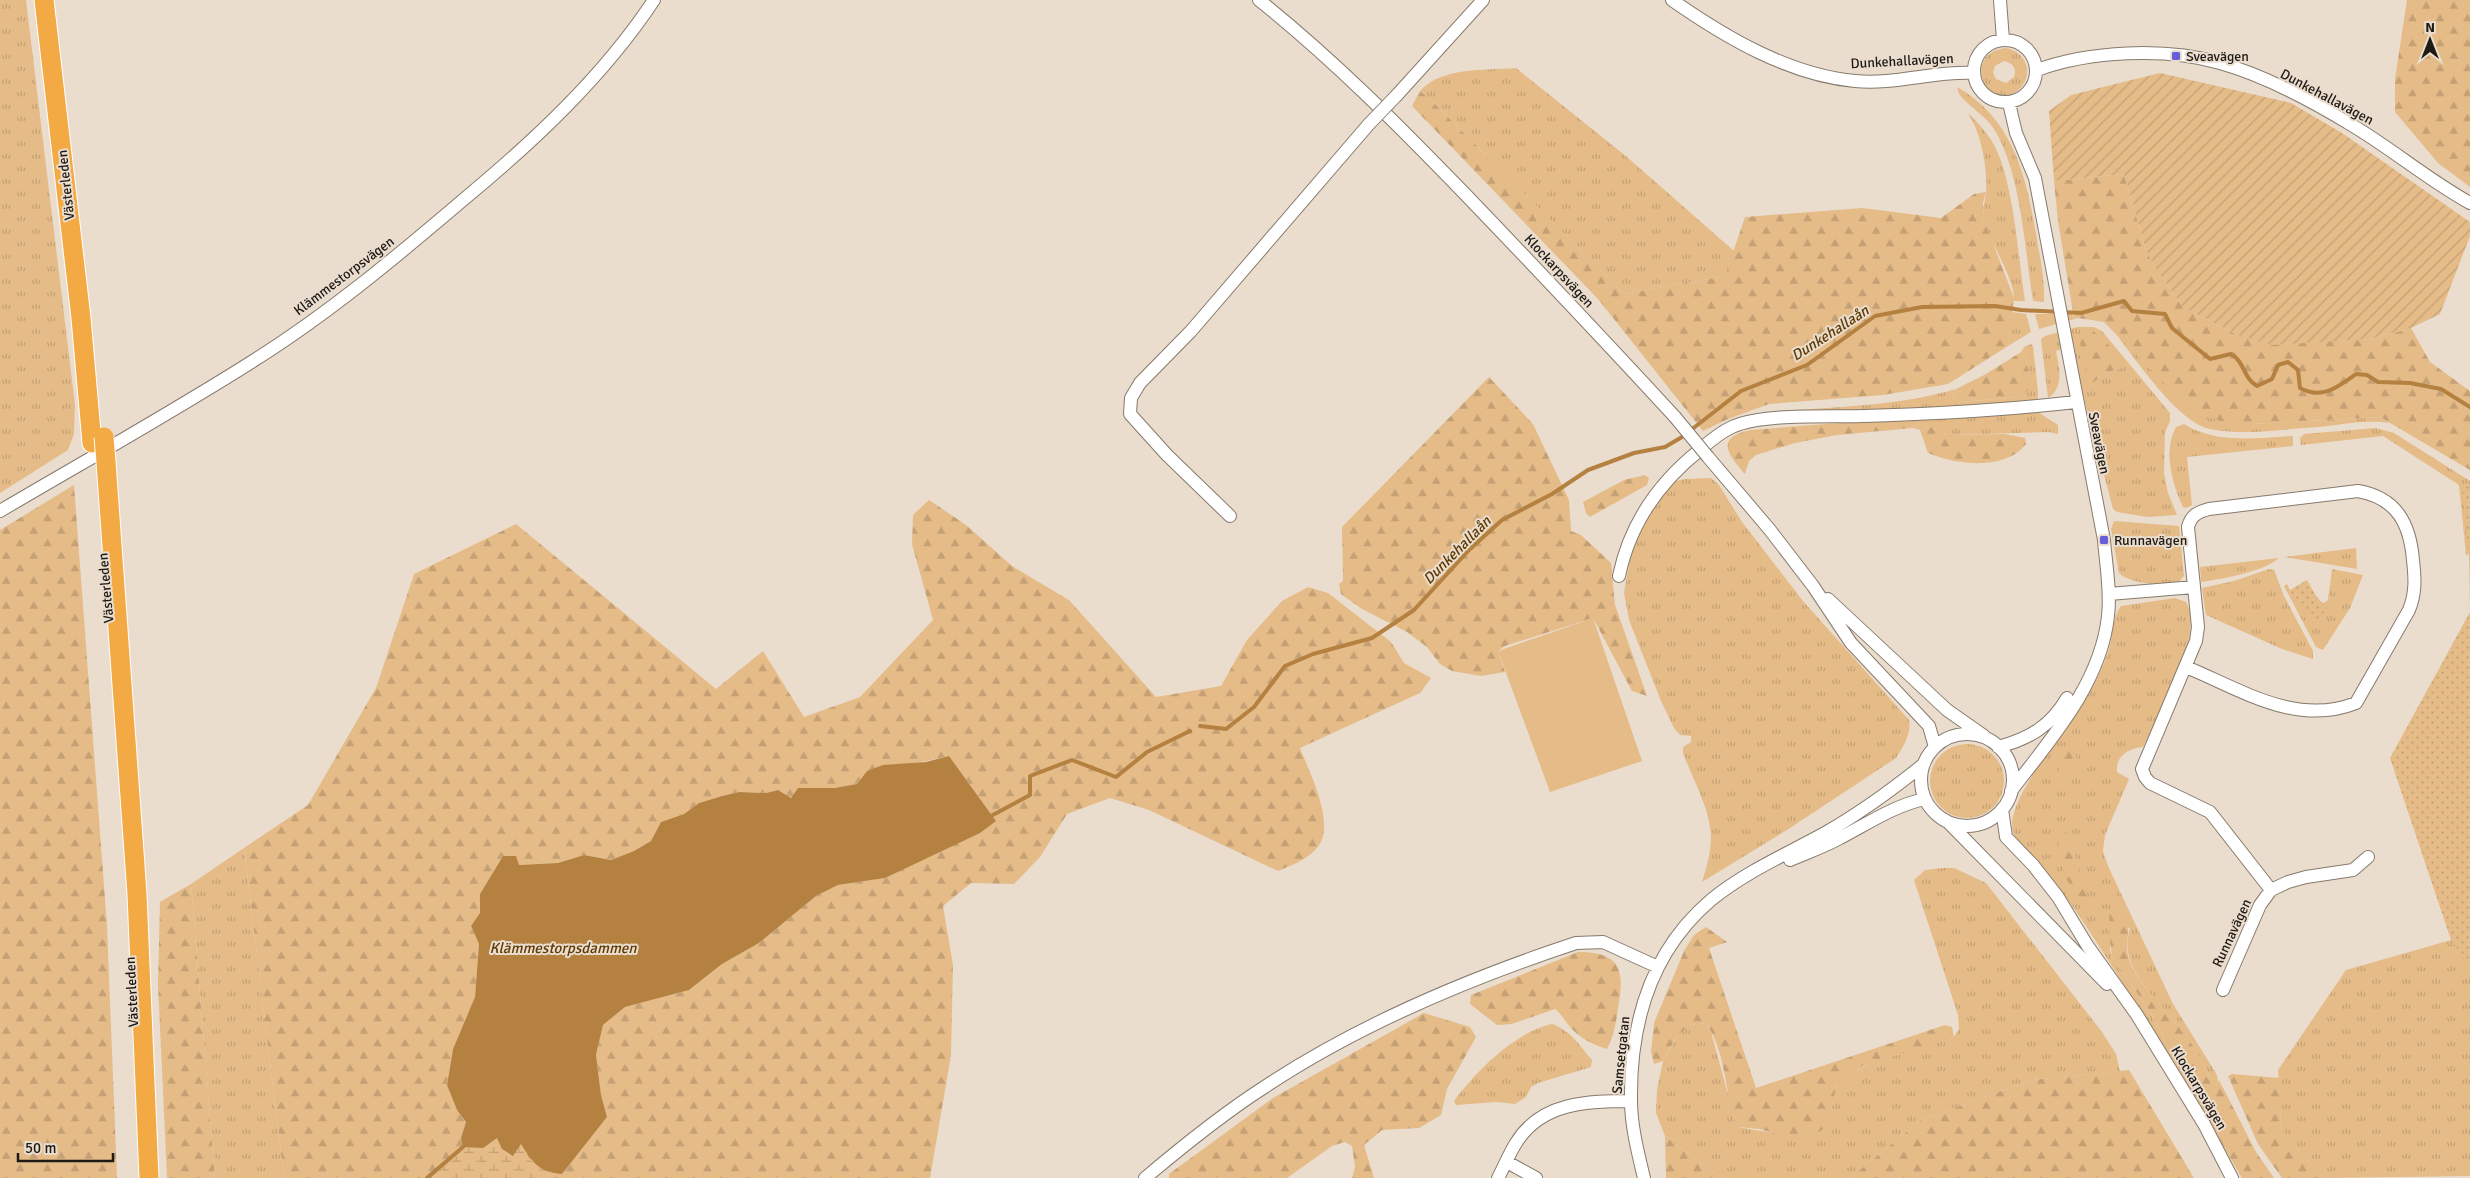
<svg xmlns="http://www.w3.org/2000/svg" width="2470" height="1178" viewBox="0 0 2470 1178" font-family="Signika,sans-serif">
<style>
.grass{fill:url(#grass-tufts);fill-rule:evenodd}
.forest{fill:url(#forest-firs);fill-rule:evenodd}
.wetland{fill:url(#wetland-marsh)}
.park{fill:url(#park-dots)}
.garden{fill:url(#garden-furrows)}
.pitch{fill:#e5bb88}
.water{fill:#b48140}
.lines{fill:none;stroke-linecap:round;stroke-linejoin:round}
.stream{stroke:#b48140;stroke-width:4}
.minor-casing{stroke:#867a6c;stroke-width:14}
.highway-casing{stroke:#fff;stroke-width:21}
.minor{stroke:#fff;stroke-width:12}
.highway{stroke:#f4aa44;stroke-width:19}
.minor-bridge-casing{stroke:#867a6c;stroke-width:14;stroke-linecap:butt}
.highway-bridge-casing{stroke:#fff;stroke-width:21;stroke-linecap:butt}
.minor-bridge{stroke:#fff;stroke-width:12}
.highway-bridge{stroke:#f4aa44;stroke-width:19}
.poi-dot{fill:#655ed8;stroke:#eaddce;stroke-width:2}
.labels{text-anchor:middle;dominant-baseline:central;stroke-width:4;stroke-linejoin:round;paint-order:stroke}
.poi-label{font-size:14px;fill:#1f1a15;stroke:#eaddce;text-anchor:start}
.street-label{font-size:14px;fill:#1f1a15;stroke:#eaddce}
.water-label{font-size:15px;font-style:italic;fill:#5d3a03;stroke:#eaddce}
</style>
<defs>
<pattern id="grass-tufts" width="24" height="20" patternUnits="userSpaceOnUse" patternTransform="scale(1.25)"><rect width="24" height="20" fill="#e5bb88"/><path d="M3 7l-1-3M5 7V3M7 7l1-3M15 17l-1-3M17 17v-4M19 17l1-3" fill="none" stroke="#c4a074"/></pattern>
<pattern id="forest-firs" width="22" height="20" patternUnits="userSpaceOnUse" patternTransform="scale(1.25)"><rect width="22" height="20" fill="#e5bb88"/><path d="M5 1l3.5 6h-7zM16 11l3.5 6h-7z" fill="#c4a074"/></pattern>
<pattern id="wetland-marsh" width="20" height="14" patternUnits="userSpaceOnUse" patternTransform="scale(1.25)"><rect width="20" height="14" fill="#e5bb88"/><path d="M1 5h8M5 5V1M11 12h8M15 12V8" fill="none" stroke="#c4a074"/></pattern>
<pattern id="park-dots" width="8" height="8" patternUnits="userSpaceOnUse" patternTransform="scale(1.25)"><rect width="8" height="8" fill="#e5bb88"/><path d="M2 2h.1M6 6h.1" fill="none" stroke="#c4a074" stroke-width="1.8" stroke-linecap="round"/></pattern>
<pattern id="garden-furrows" width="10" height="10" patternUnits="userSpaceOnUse" patternTransform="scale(1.25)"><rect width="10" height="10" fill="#e5bb88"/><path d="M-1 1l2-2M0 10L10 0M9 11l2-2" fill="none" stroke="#c4a074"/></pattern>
</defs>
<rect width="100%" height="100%" fill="#eaddce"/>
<!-- grass -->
<path class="grass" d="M 0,0 L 26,0 L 75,405 L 74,434 L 68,450 L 0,493 Z
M 2006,48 C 2048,58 2020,116 1986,87 C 1975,68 1984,50 2006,48 ZM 2004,61 C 2013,63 2017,68 2014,77 L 2006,83 L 1996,79 L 1993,73 L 1995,66 Z
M 1516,68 L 1627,157 L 1734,251 L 1725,276 L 1624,294 L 1431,100 L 1420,91 C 1443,66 1485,71 1516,68 Z
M 1957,87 C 2013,119 2026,175 2036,234 C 2040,257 2045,279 2044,302 L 2033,301 C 2025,251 2021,172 1994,129 C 1985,115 1969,107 1959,94 Z
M 1967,112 C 1977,122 1987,132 1994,145 C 2014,182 2018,257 2025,301 L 2014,301 C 2015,277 1989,243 1984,219 C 1982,210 1985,202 1986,192 C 1988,169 1981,131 1967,112 Z
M 2012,312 L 2026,314 L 2031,332 L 2008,346 Z
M 2035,314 L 2072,314 L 2074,319 L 2039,329 Z
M 2077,327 L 2094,327 L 2102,331 L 2170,413 L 2170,421 L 2165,432 L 2164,473 L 2168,493 L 2177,515 L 2147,517 L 2117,512 L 2113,509 L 2081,387 L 2074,345 L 2056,351 C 2059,367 2065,387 2048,398 L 2041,339 L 2045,336 ZM 2095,331 L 2121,368 L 2104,373 Z
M 2115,333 L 2140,357 L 2252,424 L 2380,417 L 2389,423 C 2365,419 2342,425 2317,427 C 2283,429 2244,436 2210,429 C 2177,422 2136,359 2115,333 Z
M 2031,344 L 2033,346 L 2038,392 L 2038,398 L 2032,402 L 1755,416 L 1766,412 C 1829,407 1895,407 1956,389 L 1952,398 L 1960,402 L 2021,397 L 2030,380 L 2025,356 L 2021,352 L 2024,347 Z
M 2038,412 L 2058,425 L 2058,434 L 2048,432 L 1948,435 L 1929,426 L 1920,430 L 1913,428 L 1918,424 L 1917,419 Z
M 2184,424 C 2215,444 2256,438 2291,436 L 2293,436 L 2293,446 L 2187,457 L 2192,505 L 2186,508 L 2183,507 C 2172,484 2163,451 2176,427 Z
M 2376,428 L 2394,433 L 2470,481 L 2470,553 L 2466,555 L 2459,485 L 2383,436 L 2301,445 L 2300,438 L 2304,434 Z
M 1711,478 L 1719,485 L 1742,522 L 1803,601 L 1909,720 C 1912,732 1903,748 1896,758 L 1787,830 L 1702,882 C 1707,867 1711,851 1711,836 C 1710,808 1692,778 1683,753 L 1683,747 L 1691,742 L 1691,736 L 1680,735 L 1674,728 L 1661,701 L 1629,620 L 1624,593 L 1632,548 L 1659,498 L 1672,482 L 1685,479 Z
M 2114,521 L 2179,526 L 2184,576 C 2182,578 2181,580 2178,582 C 2167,588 2128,583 2119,573 L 2111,529 Z
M 2356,548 L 2357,569 L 2285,557 Z
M 2279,558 C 2263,572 2222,579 2201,582 L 2200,567 Z
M 2269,569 L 2274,570 L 2284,596 L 2313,651 L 2313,659 L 2282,649 L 2206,615 L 2202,588 L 2234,581 Z
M 2332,569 L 2363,575 L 2350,608 L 2323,650 L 2316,647 L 2284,586 L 2287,584 L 2290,590 L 2331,614 L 2322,604 L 2328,600 Z
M 2175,598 L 2186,602 C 2205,636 2159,713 2143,747 C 2129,748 2115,756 2117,772 L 2129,779 L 2105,835 L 2103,851 L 2108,866 L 2173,1004 L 2217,1075 L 2218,1083 L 2213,1085 C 2210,1081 2210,1076 2207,1071 C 2200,1055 2188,1040 2178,1026 C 2157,996 2117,970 2130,928 L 2110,920 L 2110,950 L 2114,959 L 2148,1009 L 2177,1060 L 2175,1065 C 2153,1030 2130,995 2108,960 C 2090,932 2072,903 2051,879 C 2038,864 2012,845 2012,824 C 2013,792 2065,731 2082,703 C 2093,687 2103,668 2109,649 C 2113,635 2112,617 2121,606 Z
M1930 781a37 37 0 1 1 74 0a37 37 0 1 1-74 0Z
M 244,848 L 284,1178 L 215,1178 L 191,884 Z
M 1943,868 L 1954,868 L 1986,883 L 2102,1032 L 2116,1054 L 2120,1071 L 2032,1080 L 1921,1120 L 1850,1178 L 1722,1178 L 1665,1136 L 1656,1113 L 1657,1090 L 1663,1061 L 1677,1037 L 1686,1027 L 1699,1023 L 1706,1024 L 1711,1032 L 1737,1127 L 1780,1134 L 1831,1112 C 1833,1105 1833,1092 1837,1086 C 1852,1062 1925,1046 1954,1037 L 1959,1029 L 1958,1015 L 1914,880 L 1925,870 Z
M 2451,940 L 2470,962 L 2470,1176 L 2326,1178 L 2321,1176 L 2281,1129 L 2278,1070 L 2346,970 Z
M 1552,1024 C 1570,1030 1580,1046 1592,1060 L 1591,1067 L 1538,1083 L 1531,1087 L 1526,1097 L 1515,1104 L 1496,1102 L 1456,1105 L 1454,1101 C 1476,1071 1515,1032 1552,1024 Z"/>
<!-- forest -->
<path class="forest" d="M 2407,0 L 2470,0 L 2470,187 L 2438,163 L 2395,112 L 2395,79 Z
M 1420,91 L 1431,100 L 1624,294 L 1725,276 L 1745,217 L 1862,208 L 1941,218 L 1974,194 L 1986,192 L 1983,203 L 1984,220 L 2014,298 L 2008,346 L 1948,384 L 1883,395 L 1769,404 L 1728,419 L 1703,431 L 1598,299 L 1412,106 Z
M 2124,174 L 2146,250 L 2155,268 L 2184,308 L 2240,336 L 2331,341 L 2370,339 L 2411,328 L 2430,362 L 2470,391 L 2470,470 L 2380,417 L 2252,424 L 2220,421 L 2190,409 L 2104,322 L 2078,318 L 2074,319 L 2058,221 L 2054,181 Z
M 2087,328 C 2100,332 2119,355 2122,368 L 2104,373 L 2094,382 L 2090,383 C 2085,369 2076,343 2083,330 Z
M 2021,352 L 2025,356 L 2030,380 L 2029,389 L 2021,397 L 1960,402 L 1952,398 L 1956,389 L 1986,374 Z
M 1489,377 L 1533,424 L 1569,500 L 1571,531 L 1581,535 L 1611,563 L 1615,605 L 1647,696 L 1632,691 L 1593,618 L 1505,646 L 1498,651 L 1505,672 L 1481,676 L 1452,671 L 1440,664 L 1427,647 L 1407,632 L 1362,609 L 1341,594 L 1339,584 L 1343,581 L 1342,527 Z
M 1902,418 L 1917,419 L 1918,424 L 1913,428 L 1837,435 L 1795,443 L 1756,455 L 1749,461 L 1745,474 C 1727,454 1715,437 1751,430 Z
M 1929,426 L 1948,435 L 2005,434 L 2025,438 L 2026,444 C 2005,471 1956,465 1928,453 L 1920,430 Z
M 1645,475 L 1649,478 L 1647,485 L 1590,517 L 1586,513 L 1583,502 L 1624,480 Z
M 74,485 L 107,926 L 117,1178 L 0,1178 L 0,530 Z
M 929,500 L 966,525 L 1012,566 L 1069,600 L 1156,697 L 1221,686 L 1247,640 L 1282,601 L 1308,587 L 1328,593 L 1391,642 L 1404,663 L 1431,678 L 1420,693 L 1300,748 C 1309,772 1339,828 1315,850 C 1306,860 1290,866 1278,871 L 1149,810 L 1110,798 L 1067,814 L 1040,857 L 1014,884 L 971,883 L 943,906 L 953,965 L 951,1055 L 930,1178 L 284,1178 L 244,848 L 308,805 L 376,688 L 414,574 L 516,524 L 716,689 L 763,651 L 804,717 L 860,697 L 933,620 L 912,544 L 913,515 ZM 949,756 L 996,821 L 885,878 L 838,885 L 816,896 L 759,943 L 722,964 L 689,990 L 625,1007 L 603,1025 L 596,1055 L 601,1095 L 607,1117 L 562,1174 L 521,1143 L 497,1137 L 461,1138 L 466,1122 L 457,1110 L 447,1084 L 453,1049 L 475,997 L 479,944 L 471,926 L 480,913 L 480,894 L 503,856 L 518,865 L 558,863 L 584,855 L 611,860 L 634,851 L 651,841 L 661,822 L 684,814 L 699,803 L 722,796 L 739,792 L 766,793 L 777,790 L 791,798 L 799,788 L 834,788 L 857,784 L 867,771 C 894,766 922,763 949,756 Z
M 2070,747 L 2075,750 L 2077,762 L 2068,774 L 2059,774 L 2056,761 Z
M 2063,832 L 2067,833 L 2071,841 L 2091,908 C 2066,894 2061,863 2057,837 Z
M 191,884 L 215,1178 L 167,1178 L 158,984 L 160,902 Z
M 2112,908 L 2120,909 C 2137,930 2121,940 2130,962 C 2139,985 2157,998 2171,1017 C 2184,1033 2199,1052 2207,1071 C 2209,1075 2210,1080 2213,1085 L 2218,1083 L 2219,1080 L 2256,1152 L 2274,1178 L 2242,1178 L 2175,1065 L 2177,1060 L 2148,1009 L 2114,959 C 2108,946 2110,927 2109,912 Z
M 1706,927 L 1727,942 L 1709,948 L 1756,1088 L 1945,1025 L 1952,1027 L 1954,1037 L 1863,1066 L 1845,1077 L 1836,1087 L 1831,1112 L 1825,1128 L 1809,1138 L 1801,1141 L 1759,1129 L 1737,1127 C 1725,1096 1726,1050 1706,1024 C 1682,1020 1673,1044 1663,1061 L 1654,1064 L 1651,1052 L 1654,1023 L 1684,951 L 1694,935 Z
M 1578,952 C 1621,952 1625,970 1618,1008 C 1616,1023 1614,1036 1607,1049 C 1595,1045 1583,1040 1574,1031 C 1566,1024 1563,1015 1555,1009 L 1512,1024 L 1497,1025 L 1470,1004 L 1471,995 Z
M 1424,1013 L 1470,1027 L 1476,1037 L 1447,1089 L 1441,1115 L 1419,1128 L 1382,1130 L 1364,1145 L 1374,1178 L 1352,1178 L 1355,1167 L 1352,1146 L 1345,1142 L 1332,1146 L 1287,1178 L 1169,1178 L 1169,1174 L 1273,1098 Z
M 2129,1070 L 2194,1178 L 1850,1178 L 1921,1120 L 2032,1080 Z
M 2232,1074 L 2279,1078 L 2281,1129 L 2321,1176 L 2326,1178 L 2282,1178 L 2258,1144 L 2228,1076 Z
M 1665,1136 L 1722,1178 L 1666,1178 Z"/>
<!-- wetland -->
<path class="wetland" d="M 497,1137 L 521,1143 L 530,1160 L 547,1172 L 542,1178 L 427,1178 L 459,1149 L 463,1147 L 483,1148 Z"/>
<!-- park -->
<path class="park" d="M 2470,483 L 2470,968 L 2451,940 L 2390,758 L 2470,612 L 2469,557 L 2462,489 Z
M 2307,580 L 2316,596 L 2332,614 L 2318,625 L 2300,606 L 2290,590 Z"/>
<!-- garden -->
<path class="garden" d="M 2160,73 L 2291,103 L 2342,133 L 2470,222 L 2470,236 L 2440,314 L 2411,328 L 2370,339 L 2273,345 L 2240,336 L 2184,308 L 2155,268 L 2146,250 L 2124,174 L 2054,181 L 2049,111 L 2071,95 Z"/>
<!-- pitch -->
<path class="pitch" d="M 1593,618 L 1642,761 L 1550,792 L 1498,651 Z"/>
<!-- water -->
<path class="water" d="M 949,756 L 996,821 L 980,833 L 885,878 L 838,885 L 816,896 L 759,943 L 722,964 L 689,990 L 625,1007 L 603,1025 L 596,1055 L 601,1095 L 607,1117 L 562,1174 C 539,1172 533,1163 521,1144 L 513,1156 L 502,1149 L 497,1138 L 483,1148 L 463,1147 L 461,1138 L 466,1122 L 457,1110 L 447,1085 L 453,1049 L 475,997 L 479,944 L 471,926 L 480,913 L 480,894 L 503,856 L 516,856 L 519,865 L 558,863 L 584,855 L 611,860 L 634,851 L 651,841 L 661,822 L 684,814 L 699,803 L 722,796 L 739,792 L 766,793 L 778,790 L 791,798 L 798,788 L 834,788 L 857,784 L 867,771 L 883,765 L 926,762 Z"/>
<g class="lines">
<!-- stream -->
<path class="stream" d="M 1200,726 L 1226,729 L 1254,707 L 1285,666 L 1313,654 L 1372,638 L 1414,610 L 1469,550 L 1502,520 L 1552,494 L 1588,470 L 1634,453 L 1665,447 L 1682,437 L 1741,391 L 1807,365 L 1875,316 L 1922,307 L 1995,306 L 2021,310 L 2081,313 L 2124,301 L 2132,311 L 2165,314 L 2172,328 L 2210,359 L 2231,354 C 2245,362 2243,378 2257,386 L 2272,379 L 2278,365 L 2288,362 L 2298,370 L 2300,388 C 2322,400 2338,387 2356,374 L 2367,375 L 2378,382 L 2410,383 L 2441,389 L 2470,407
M 991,816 L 1030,795 L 1030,776 L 1072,760 L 1116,777 L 1147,752 L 1190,731
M 427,1178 L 463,1147"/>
<defs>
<path id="minor" d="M 1259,0 C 1333,59 1399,126 1465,194 C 1536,268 1606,342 1675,417
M 1672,0 C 1725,37 1789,75 1855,81 C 1894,85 1934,71 1973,73
M 2000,0 L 2003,40
M1974 71a31 31 0 1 1 62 0a31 31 0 1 1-62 0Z
M 2037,70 C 2089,51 2165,47 2220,63 C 2263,75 2312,101 2350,124 C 2391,148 2428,180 2470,203
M 1397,95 L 1483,0
M 2009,103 L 2016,133 L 2035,178 L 2104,540 C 2106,565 2111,592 2108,616 C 2101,683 2051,739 2011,791
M 1708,457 L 1770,530 L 1813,586 L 1851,643 L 1929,726 L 1935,747
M 0,511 C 85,461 171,413 253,361 C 328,314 396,257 463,200 C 534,141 603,77 654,0
M 1230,516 L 1167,455 L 1130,414 L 1131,398 L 1140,383 L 1191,331 L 1369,124
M 1619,576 C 1630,523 1659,482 1701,449 C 1710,441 1721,432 1732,427 C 1763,413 1828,417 1864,416 C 1934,414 2005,410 2076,402
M 2109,594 L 2194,587 L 2198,627 L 2196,641 L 2142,769 L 2145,777 L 2150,783 L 2210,812 L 2271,890 L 2260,905 L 2223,990
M 1828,599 L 1947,710 L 1984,736
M 2186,667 C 2240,689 2296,727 2356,703 L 2409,610 C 2416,593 2415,578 2413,560 C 2410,524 2397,498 2358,491 L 2209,509 C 2198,512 2191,515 2188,527 L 2194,587
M1921 780a46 46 0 1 1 92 0a46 46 0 1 1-92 0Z
M 1998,747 C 2029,739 2051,726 2067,698
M 2002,809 L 2006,837 L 2033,865 L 2058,897 L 2087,945 L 2137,1015 L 2204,1124 L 2232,1178
M 1948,822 L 2107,984
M 1790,860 C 1806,853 1824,847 1840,838 C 1867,824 1895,805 1925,799
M 2271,890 L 2288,882 L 2306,877 L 2353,870 L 2368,857
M 1507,1162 L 1536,1178
M 1145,1178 C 1183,1146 1221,1115 1263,1088 C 1359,1024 1467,979 1576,943 L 1603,942 L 1658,967
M 1498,1178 C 1504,1167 1509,1154 1516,1143 C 1541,1102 1588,1101 1631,1101
M 1644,1178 C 1638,1153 1631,1126 1631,1100 C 1630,1023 1651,951 1711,900 C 1745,872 1787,854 1825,833 C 1860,813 1893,789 1924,764"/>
<path id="highway" d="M 44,0 L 81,318 L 92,443
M 106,462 L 137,894 L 149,1178"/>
</defs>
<!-- minor casing -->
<use href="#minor" class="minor-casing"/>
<!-- highway casing -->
<use href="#highway" class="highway-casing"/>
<!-- minor -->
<use href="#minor" class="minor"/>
<!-- highway -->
<use href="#highway" class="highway"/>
<defs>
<path id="minor-bridge" d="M 1369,124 L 1397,95
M 1675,417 L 1708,457"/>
<path id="highway-bridge" d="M 104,437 L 106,462"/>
</defs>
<!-- minor-bridge casing -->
<use href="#minor-bridge" class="minor-bridge-casing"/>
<!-- highway-bridge casing -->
<use href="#highway-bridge" class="highway-bridge-casing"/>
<!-- minor-bridge -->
<use href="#minor-bridge" class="minor-bridge"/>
<!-- highway-bridge -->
<use href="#highway-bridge" class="highway-bridge"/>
</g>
<!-- markers -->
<g class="poi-dot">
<rect x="2171" y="51" width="10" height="10" rx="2.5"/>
<rect x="2099" y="535" width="10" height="10" rx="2.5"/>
</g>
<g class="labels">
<!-- poi labels -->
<g class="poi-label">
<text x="2186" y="56">Sveavägen</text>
<text x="2114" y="540">Runnavägen</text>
</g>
<!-- street labels -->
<g class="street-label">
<text transform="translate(1902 61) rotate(-3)">Dunkehallavägen</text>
<text transform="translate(2327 97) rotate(28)">Dunkehallavägen</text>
<text transform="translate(66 185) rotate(-96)">Västerleden</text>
<text transform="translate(1559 271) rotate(47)">Klockarpsvägen</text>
<text transform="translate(344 276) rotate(-37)">Klämmestorpsvägen</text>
<text transform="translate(2099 443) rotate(79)">Sveavägen</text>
<text transform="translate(106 588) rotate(-95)">Västerleden</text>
<text transform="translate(2232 933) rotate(-65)">Runnavägen</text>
<text transform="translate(132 992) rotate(-93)">Västerleden</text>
<text transform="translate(1621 1055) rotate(-84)">Samsetgatan</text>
<text transform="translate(2199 1088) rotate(59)">Klockarpsvägen</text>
</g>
<!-- water labels -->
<g class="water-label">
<text transform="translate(1830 333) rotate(-33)">Dunkehallaån</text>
<text transform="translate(1457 550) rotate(-45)">Dunkehallaån</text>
<text x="563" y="948">Klämmestorpsdammen</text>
</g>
</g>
<!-- north arrow -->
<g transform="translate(2430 40)" stroke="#eaddce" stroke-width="4" paint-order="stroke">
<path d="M0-4L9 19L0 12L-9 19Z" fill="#1f1a15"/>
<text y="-8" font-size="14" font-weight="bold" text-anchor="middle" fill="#1f1a15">N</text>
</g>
<!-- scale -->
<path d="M18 1153v8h95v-8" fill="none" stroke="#1f1a15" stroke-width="2.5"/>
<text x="25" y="1153" font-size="15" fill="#1f1a15" stroke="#eaddce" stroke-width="4" paint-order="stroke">50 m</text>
</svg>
